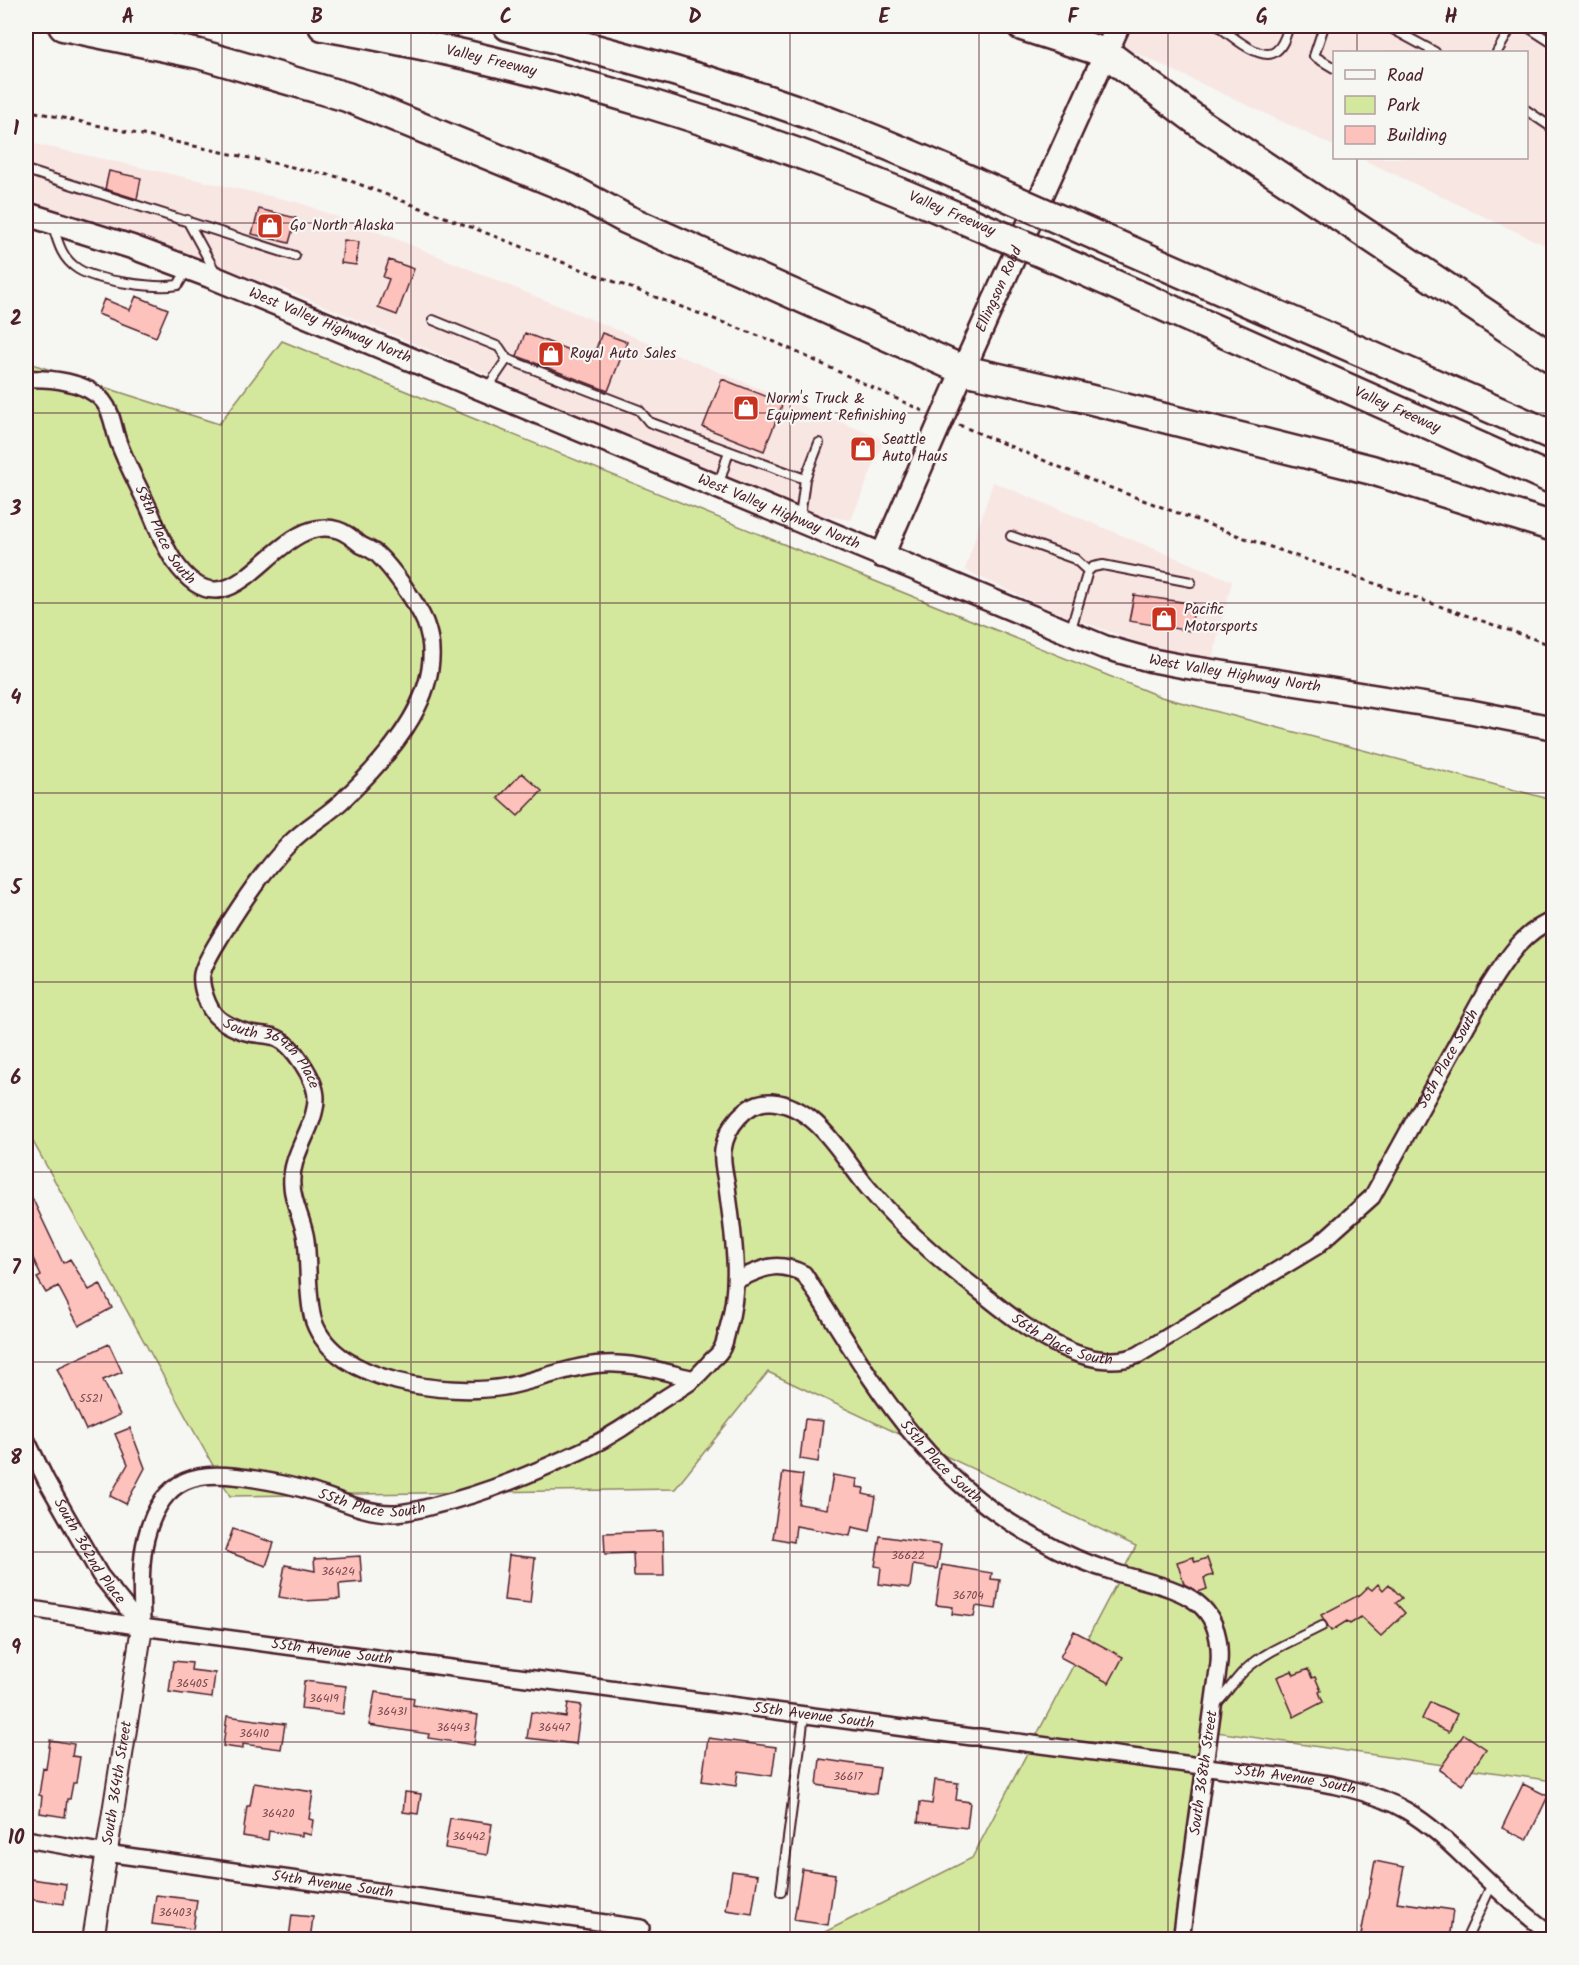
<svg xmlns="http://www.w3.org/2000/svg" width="1579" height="1965" viewBox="0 0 1579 1965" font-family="Kalam,sans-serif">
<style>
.built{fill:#f8e6e2}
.green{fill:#d4e89d;stroke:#8f8464;stroke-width:1.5}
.building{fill:#fec2bc;stroke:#4a1f2b;stroke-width:1.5}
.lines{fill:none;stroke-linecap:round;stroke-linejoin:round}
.service-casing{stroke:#4a1f2b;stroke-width:12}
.minor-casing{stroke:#4a1f2b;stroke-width:20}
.tertiary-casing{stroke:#4a1f2b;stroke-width:24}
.secondary-casing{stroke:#4a1f2b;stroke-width:27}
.motorway-casing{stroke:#4a1f2b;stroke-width:33}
.path{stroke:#4a1f2b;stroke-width:3;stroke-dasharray:4.5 4.5;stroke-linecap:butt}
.service{stroke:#f6f6f2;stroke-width:8}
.minor{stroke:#f6f6f2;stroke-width:15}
.tertiary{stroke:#f6f6f2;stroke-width:20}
.secondary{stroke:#f6f6f2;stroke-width:22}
.motorway{stroke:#f6f6f2;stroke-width:28}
.motorway-bridge-casing{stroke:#4a1f2b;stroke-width:33;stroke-linecap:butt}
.motorway-bridge{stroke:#f6f6f2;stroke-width:28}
.grid{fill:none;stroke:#4a1f2b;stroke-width:1.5;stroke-opacity:0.55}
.labels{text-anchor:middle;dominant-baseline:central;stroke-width:4.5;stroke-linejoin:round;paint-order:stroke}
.number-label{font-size:12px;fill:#77484f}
.street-label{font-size:15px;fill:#4a1f2b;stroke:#f6f6f2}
.poi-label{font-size:15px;fill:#4a1f2b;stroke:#f6f6f2;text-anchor:start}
.neatline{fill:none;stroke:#4a1f2b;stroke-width:2}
.grid-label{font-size:20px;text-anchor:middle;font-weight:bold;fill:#4a1f2b}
</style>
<rect width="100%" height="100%" fill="#f6f6f2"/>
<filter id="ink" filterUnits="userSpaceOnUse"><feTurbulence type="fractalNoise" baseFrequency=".0167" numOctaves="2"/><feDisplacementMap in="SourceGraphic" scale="12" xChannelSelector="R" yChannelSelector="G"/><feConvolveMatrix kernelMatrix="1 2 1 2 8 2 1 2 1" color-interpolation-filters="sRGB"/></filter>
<g filter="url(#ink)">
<!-- built -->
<path class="built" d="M 1079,26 L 1553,26 L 1553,249 L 1360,158 L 1526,158 L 1526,52 L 1334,52 L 1334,146 Z
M 26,142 L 297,202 L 396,239 L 884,440 L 851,520 L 817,515 L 652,449 L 475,369 L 289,291 L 26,201 Z
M 993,482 L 1232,581 L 1212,659 L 1158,650 L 1044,607 L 965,570 Z"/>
<!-- green -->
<path class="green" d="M 282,341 L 1161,697 L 1553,800 L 1553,1781 L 1210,1731 L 1181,1939 L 811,1939 L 972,1858 L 1136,1546 L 768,1372 L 675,1489 L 230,1496 L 26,1129 L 26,362 L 219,424 Z"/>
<!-- building -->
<path class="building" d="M 109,171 L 141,178 L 137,199 L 105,189 Z
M 259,209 L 296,218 L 289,243 L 252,234 Z
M 344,240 L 359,242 L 356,265 L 341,263 Z
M 389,260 L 414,269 L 397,315 L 378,308 L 389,279 L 383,277 Z
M 136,296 L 168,309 L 156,337 L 98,314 L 104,299 L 130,310 Z
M 525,333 L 592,359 L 602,333 L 627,342 L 608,391 L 517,356 Z
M 722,379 L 783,403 L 764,451 L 703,427 Z
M 1134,595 L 1195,604 L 1190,631 L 1129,621 Z
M 522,773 L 542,791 L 518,816 L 498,798 Z
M 26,1185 L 63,1263 L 70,1259 L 89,1290 L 100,1284 L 112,1308 L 79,1326 L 58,1286 L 46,1293 L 37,1278 L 41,1276 L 26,1243 Z
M 109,1344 L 122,1372 L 103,1380 L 120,1415 L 86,1430 L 57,1368 Z
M 805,1419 L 823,1421 L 818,1462 L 800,1459 Z
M 130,1428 L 145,1468 L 126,1504 L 110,1496 L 128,1464 L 115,1434 Z
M 783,1472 L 803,1475 L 799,1504 L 827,1509 L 833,1475 L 857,1479 L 856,1487 L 864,1488 L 863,1494 L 876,1497 L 870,1531 L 852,1527 L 850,1536 L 796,1526 L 794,1542 L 773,1538 Z
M 233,1529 L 274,1543 L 266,1566 L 225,1551 Z
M 663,1531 L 664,1576 L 634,1576 L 633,1553 L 605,1554 L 604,1533 Z
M 880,1536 L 941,1545 L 937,1569 L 913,1565 L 910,1588 L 879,1584 L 881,1567 L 875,1566 Z
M 509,1555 L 535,1558 L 530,1603 L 504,1600 Z
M 360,1556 L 362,1582 L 339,1584 L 340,1599 L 303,1601 L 279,1597 L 285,1565 L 315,1571 L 314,1559 Z
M 1193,1557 L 1195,1562 L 1207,1558 L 1213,1575 L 1204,1578 L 1207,1589 L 1198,1592 L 1184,1584 L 1177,1562 Z
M 942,1565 L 992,1573 L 991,1579 L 1000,1580 L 996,1609 L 976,1606 L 974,1617 L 952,1614 L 953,1607 L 936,1605 Z
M 1378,1584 L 1383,1590 L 1389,1584 L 1402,1598 L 1396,1603 L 1405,1613 L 1381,1636 L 1361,1617 L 1350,1624 L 1347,1621 L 1331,1631 L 1321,1615 L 1361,1594 L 1368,1587 L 1372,1590 Z
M 1074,1631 L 1123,1657 L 1109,1683 L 1060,1657 Z
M 173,1661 L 192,1663 L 191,1670 L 215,1673 L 212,1698 L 169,1692 Z
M 1308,1669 L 1312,1678 L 1315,1677 L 1321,1691 L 1319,1692 L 1323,1702 L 1294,1717 L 1277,1677 L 1292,1671 L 1294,1675 Z
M 304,1681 L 346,1686 L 343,1714 L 301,1709 Z
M 375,1692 L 414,1698 L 413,1705 L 478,1715 L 474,1745 L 428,1738 L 429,1734 L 369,1725 Z
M 1430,1702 L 1457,1714 L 1449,1732 L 1422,1719 Z
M 568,1703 L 581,1705 L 576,1744 L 527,1738 L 531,1712 L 566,1717 Z
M 227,1716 L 285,1724 L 281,1749 L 243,1744 L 243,1749 L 223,1746 Z
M 1464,1734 L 1486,1749 L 1462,1785 L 1439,1770 Z
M 708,1738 L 776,1747 L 772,1776 L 738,1771 L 736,1786 L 702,1781 Z
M 50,1740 L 74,1744 L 72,1756 L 80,1757 L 76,1783 L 73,1783 L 70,1799 L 67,1799 L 65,1817 L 40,1813 L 42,1796 L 39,1795 L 43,1768 L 46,1769 Z
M 820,1759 L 880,1768 L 876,1794 L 817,1785 Z
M 935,1780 L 958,1783 L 956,1800 L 970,1802 L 967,1828 L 918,1822 L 920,1802 L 932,1804 Z
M 254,1783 L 313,1792 L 309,1819 L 313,1820 L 311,1835 L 302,1833 L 302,1836 L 269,1831 L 268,1840 L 243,1836 L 247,1806 L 250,1806 Z
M 1523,1784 L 1548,1796 L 1527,1840 L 1502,1828 Z
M 405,1792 L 421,1794 L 418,1814 L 403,1812 Z
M 450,1818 L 492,1824 L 487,1855 L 445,1848 Z
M 1375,1861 L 1404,1867 L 1397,1902 L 1453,1910 L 1449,1940 L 1360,1940 Z
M 802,1869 L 835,1874 L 828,1925 L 794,1920 Z
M 732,1871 L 758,1875 L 752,1914 L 726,1910 Z
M 31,1879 L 66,1884 L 64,1904 L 28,1899 Z
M 156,1895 L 197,1900 L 193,1929 L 152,1924 Z
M 292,1915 L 313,1917 L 310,1940 L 289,1938 Z"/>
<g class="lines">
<defs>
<path id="service" d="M 1219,26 C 1230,35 1262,63 1276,51 C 1284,45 1286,34 1289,26
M 1324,26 L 1314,56 L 1334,68
M 1387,26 L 1435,52
M 1526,26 L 1554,44
M 1497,52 L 1512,26
M 1526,110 L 1554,129
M 26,170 L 295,256
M 187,220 L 216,273
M 53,226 C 58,243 62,259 78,269 C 97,281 156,289 178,285 L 187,270
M 433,320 L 499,347 L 507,359 L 639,410 L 649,422 L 805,479
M 488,387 L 507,359
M 719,484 L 729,451
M 800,517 L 805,479 L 819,443
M 1011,536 L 1075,559 L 1088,571 L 1070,632
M 1088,571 L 1093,567 L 1103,565 L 1191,582
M 1216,1704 C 1226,1694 1234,1681 1244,1671 C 1265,1651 1297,1639 1322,1626
M 781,1892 L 804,1715
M 1466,1940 L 1492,1884"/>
<g id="minor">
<path id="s1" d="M 26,379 C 50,378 86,381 103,401 C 113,413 113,429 119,444 C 128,467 140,489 150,511 C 157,528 164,546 174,561 C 234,648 273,510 338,530 C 345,532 355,540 361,545 C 367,548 372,550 377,554 C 392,568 417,603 425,622 C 451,687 389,756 346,797 C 329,815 306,826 289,844 C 263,871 243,901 223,933 C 216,945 205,961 202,974 C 200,986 208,1009 217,1017 C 224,1024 240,1031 250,1033 C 258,1035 270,1034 277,1038 C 293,1045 316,1080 316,1098 C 316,1128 289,1154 292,1186 C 293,1204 304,1222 306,1240 C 309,1263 307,1302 314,1322 C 336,1384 449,1396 504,1387 C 537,1381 569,1366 603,1364 C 634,1362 664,1372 694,1379"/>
<path id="s2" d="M 737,1280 C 763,1268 776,1260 804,1274 C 873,1381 921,1475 1038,1539 C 1062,1553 1090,1565 1117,1573 C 1170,1589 1224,1593 1219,1663 L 1181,1940"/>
<path id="s3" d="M 26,1439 L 46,1480 L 100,1575 L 142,1627"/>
<path id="s4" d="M 26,1608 L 142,1627 L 972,1737 L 979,1737 L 1285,1777 C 1326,1783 1371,1790 1407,1811 C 1431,1825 1451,1845 1471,1864 C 1497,1889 1524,1915 1554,1936"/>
<path id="s5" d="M 142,1627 C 142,1598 139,1566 146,1538 C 162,1475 198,1469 255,1479 C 274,1482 294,1486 313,1492 C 340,1500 364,1513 392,1513 C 407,1513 422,1509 436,1505 C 487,1493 536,1472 583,1450 C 613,1436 633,1421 659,1402 C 669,1395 680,1389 690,1382 C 698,1376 705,1368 711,1361 C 715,1357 719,1354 721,1350 C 725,1344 726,1335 728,1328 C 741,1284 734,1240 728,1195 C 727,1180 721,1165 723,1150 C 726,1128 746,1100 772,1102 C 818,1106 842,1158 869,1189 C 900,1225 936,1257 973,1286 C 1013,1318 1082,1378 1138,1355 L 1317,1246 L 1372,1197 L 1487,989 C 1504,963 1522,931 1554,920"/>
<path id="s6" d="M 26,1839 L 106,1853 L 641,1928"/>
</g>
<g id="tertiary">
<path id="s7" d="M 93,1940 L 142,1627"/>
</g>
<g id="secondary">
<path id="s8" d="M 26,214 L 132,247 L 210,276 L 1058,628 L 1104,647 L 1150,660 L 1187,667 L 1468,711 L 1554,728"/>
<path id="s9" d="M 882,556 L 963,370 L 1118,26"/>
</g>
<g id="motorway">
<path d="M 63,26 L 199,54 L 347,97 L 569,188 L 626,219 L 963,370 L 1052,390 L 1372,470 L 1554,527"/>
<path id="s10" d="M 323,26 C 537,63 759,130 958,217"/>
<path d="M 508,26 C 596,49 684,72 771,101 C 840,124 907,153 974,182"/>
<path d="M 1022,26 L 1106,53 L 1204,126 L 1554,359"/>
<path d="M 1097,236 L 1554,436"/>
<path id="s11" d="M 1082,270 L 1554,480"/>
</g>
</defs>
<!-- service casing -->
<use href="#service" class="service-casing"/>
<!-- minor casing -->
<use href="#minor" class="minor-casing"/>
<!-- tertiary casing -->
<use href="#tertiary" class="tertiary-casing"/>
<!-- secondary casing -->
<use href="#secondary" class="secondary-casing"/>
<!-- motorway casing -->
<use href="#motorway" class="motorway-casing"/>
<!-- path -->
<path class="path" d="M 26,110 L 343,178 L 546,256 L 775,342 L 925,412
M 959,425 L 1103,485 L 1239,536 L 1554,646"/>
<!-- service -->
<use href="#service" class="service"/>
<!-- minor -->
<use href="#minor" class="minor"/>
<!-- tertiary -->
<use href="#tertiary" class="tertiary"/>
<!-- secondary -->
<use href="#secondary" class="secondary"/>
<!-- motorway -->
<use href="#motorway" class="motorway"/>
<defs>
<path id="motorway-bridge" d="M 974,182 L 1097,236
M 958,217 L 1082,270"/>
</defs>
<!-- motorway-bridge casing -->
<use href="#motorway-bridge" class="motorway-bridge-casing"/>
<!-- motorway-bridge -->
<use href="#motorway-bridge" class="motorway-bridge"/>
</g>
</g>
<!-- grid -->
<path class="grid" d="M 222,26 L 222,1940M 411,26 L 411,1940M 600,26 L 600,1940M 790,26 L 790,1940M 979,26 L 979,1940M 1168,26 L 1168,1940M 1357,26 L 1357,52M 1357,158 L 1357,1940M 26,223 L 1554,223M 26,413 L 1554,413M 26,603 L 1554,603M 26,793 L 1554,793M 26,982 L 1554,982M 26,1172 L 1554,1172M 26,1362 L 1554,1362M 26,1552 L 1554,1552M 26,1742 L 1554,1742"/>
<!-- icons -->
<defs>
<symbol id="shop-square" viewBox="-11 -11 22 22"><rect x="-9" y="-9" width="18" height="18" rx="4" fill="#c8321e" stroke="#f6f6f2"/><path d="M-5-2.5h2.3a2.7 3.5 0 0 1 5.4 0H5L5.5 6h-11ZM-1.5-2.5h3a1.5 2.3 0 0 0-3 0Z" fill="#fff"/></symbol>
</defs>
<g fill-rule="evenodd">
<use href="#shop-square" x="255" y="211" width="30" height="30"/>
<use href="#shop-square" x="536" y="339" width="30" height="30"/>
<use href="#shop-square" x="731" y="393" width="30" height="30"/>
<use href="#shop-square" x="848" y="434" width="30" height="30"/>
<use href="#shop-square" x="1149" y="604" width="30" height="30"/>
</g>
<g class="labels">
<!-- number labels -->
<g class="number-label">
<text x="91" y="1398">5521</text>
<text x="908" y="1555">36622</text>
<text x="338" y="1571">36424</text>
<text x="968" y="1595">36704</text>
<text x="192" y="1683">36405</text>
<text x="324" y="1698">36419</text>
<text x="392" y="1711">36431</text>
<text x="453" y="1727">36443</text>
<text x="554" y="1727">36447</text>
<text x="254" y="1733">36410</text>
<text x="848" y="1776">36617</text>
<text x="278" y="1813">36420</text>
<text x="469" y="1836">36442</text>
<text x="175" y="1912">36403</text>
</g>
<!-- street labels -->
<g class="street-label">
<text stroke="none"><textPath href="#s10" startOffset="172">Valley Freeway</textPath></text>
<text transform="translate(952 214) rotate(23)">Valley Freeway</text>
<text stroke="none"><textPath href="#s9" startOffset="291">Ellingson Road</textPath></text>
<text stroke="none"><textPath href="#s8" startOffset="324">West Valley Highway North</textPath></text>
<text stroke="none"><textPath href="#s11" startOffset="345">Valley Freeway</textPath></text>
<text stroke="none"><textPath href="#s8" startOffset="810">West Valley Highway North</textPath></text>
<text stroke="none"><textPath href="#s1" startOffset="231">58th Place South</textPath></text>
<text stroke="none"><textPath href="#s8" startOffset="1296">West Valley Highway North</textPath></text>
<text stroke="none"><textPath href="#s1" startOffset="1132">South 364th Place</textPath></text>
<text stroke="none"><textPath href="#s5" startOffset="1929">56th Place South</textPath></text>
<text stroke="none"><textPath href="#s5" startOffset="1407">56th Place South</textPath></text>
<text stroke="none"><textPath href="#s2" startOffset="304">55th Place South</textPath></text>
<text stroke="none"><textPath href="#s5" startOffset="352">55th Place South</textPath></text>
<text stroke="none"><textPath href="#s3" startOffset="129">South 362nd Place</textPath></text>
<text stroke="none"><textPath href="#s4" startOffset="309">55th Avenue South</textPath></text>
<text stroke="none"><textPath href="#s4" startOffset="795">55th Avenue South</textPath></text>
<text transform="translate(1204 1773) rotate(-82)">South 368th Street</text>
<text stroke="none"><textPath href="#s4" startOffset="1281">55th Avenue South</textPath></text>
<text stroke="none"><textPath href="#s7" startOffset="159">South 364th Street</textPath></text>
<text stroke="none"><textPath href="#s6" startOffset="310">54th Avenue South</textPath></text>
</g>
<!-- poi labels -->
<g class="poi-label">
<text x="290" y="226">Go North Alaska</text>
<text x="570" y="354">Royal Auto Sales</text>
<text x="766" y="399">Norm's Truck &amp;<tspan x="766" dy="17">Equipment Refinishing</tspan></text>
<text x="882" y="440">Seattle<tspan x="882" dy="17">Auto Haus</tspan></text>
<text x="1184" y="610">Pacific<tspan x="1184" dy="17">Motorsports</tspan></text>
</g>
</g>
<!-- margin -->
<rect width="1579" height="1965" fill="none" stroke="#f6f6f2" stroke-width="66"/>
<!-- legend -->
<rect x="1333" y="51" width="195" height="108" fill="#f6f6f2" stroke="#b1a0a2" stroke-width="1.5"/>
<rect x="1345" y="70" width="30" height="9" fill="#f6f6f2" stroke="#b1a0a2" stroke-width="1.5"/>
<text x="1387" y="81" font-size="18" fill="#4a1f2b">Road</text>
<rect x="1345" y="96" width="30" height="18" fill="#d4e89d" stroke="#b1a0a2" stroke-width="1.5"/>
<text x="1387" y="111" font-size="18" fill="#4a1f2b">Park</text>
<rect x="1345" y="126" width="30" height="18" fill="#fec2bc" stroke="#b1a0a2" stroke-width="1.5"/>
<text x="1387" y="141" font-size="18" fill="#4a1f2b">Building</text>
<rect x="33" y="33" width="1513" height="1899" class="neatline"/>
<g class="grid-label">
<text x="128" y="23">A</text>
<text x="317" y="23">B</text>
<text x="506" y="23">C</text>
<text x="695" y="23">D</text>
<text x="884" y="23">E</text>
<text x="1073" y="23">F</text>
<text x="1262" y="23">G</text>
<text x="1451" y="23">H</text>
<text x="16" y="135">1</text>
<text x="16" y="325">2</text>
<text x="16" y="515">3</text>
<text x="16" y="704">4</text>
<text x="16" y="894">5</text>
<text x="16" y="1084">6</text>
<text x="16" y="1274">7</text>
<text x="16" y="1464">8</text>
<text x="16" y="1654">9</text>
<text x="16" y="1844">10</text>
</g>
</svg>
